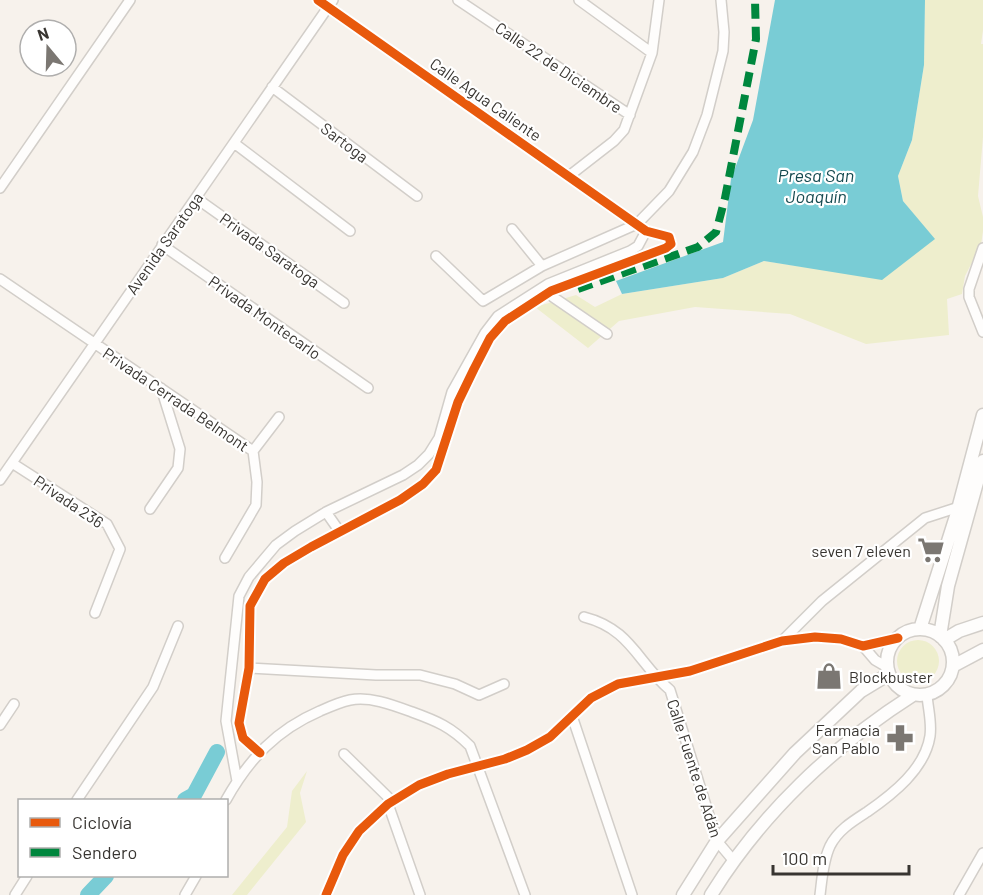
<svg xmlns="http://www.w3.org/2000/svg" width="983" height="895" viewBox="0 0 983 895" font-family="Barlow,sans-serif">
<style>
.green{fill:#eeeecd}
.water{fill:#79ccd5}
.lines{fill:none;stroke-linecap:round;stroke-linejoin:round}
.river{stroke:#79ccd5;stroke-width:16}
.street-casing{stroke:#d2cec9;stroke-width:12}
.secondary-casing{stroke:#d2cec9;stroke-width:15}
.street{stroke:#fefdfc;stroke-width:9}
.secondary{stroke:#fefdfc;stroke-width:12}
.quiet{stroke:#00873e;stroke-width:8;stroke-dasharray:15 8;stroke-linecap:butt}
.cycleway-casing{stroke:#fff;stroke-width:13}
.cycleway{stroke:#e8590c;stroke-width:9}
.labels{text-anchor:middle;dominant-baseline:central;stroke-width:4.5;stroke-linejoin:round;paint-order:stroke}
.street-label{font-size:16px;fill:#383531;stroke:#fff}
.poi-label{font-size:16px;fill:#383531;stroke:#fff;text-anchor:end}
.water-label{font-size:18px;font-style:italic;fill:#154a50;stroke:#fff}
</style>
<rect width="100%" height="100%" fill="#f7f2ec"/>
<!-- green -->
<path class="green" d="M 925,0 L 983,0 L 983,30 L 981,44 L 983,44 L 983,137 L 978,196 L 983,217 L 983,231 L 981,245 L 965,276 L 962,294 L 947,299 L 949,335 L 866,344 L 790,314 L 695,307 L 619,321 L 588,348 L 535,307 L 576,295 L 595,307 L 622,294 L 723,278 L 764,261 L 803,267 L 934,239 L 903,201 L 898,176 L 912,140 L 924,65 Z
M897 661a21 21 0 1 1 42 0a21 21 0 1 1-42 0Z
M 307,771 L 300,793 L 306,822 L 247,895 L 232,895 L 287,827 L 292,791 Z"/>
<!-- water -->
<path class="water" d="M 775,0 L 925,0 L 924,65 L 912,140 L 898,176 L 903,201 L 935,239 L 882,280 L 764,261 L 723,278 L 622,294 L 616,281 L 723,242 L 731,179 L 753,120 Z"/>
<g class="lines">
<!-- river -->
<path class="river" d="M 185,800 L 194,795 L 217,752
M 88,895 L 106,876"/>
<defs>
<path id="street" d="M 458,0 L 630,115
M 579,0 L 652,53
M 272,87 L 417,196
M 234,143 L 350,231
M 569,176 L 614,141 L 624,130 L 652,53 L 659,0
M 0,188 L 130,0
M 196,198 L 344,303
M 512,229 L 542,266
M 162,245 L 368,388
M 983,248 L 969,289 L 969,297 L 983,332
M 436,256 L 483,301 L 542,266 L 637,224 L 669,191 L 693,152 L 707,115 L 723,51 L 724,32 L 721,0
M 0,279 L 253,451
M 549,286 L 553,297 L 607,334
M 253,451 L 279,417
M 12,463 L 107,524 L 120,549 L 95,613
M 0,480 L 333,0
M 150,509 L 178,468 L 180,449 L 161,388
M 326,512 L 340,532
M 225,558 L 256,505 L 257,482 L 253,451
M 584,617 C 631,629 637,662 670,690 L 717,841 L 733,860
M 782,641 L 822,601 L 925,518 L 959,507
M 863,646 L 875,660 L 887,667
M 249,668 L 376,675 L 420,675 L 455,684 L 479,695 L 504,684
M 572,716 L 632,895
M 0,725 L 14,704
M 260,753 L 243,738 L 239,723 L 249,668 L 250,606 L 265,579 L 284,563 L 311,547 L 400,500 L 423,484 L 436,470 L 458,402 L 474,369 L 490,338 L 505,321 L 551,291 L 666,248 L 671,244 L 669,237 L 646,231 L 318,0
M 344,754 L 392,801
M 237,781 L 226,721 L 239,596 L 249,577 L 276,545 L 295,531 L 326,512 L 403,475 L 418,465 L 429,454 L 439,438 L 452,392 L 485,333 L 498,316 L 548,284 L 630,251 L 638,246 L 646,231
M 77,800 L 153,687 L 178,626
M 226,800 C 249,759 276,730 320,711 C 329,707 340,702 350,700 C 370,696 393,705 412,712 C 437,721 451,727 470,746 L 525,895
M 388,804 L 420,895
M 15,895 L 27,876
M 185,895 L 196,876
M 326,895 L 343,855 L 359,831 L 388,804 L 419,785 L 448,774 L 505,759 L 527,750 L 550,737 L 591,698 L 618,684 L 690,671 L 782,641 L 815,637 L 841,639 L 863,646 L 898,638
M 820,895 C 822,879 823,861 830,846 C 838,830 853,821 867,812 C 893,794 925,769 930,736 C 932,722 928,709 927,695
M 959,895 L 983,853"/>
<path id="secondary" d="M887 662a33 33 0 1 1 66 0a33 33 0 1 1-66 0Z
M 920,629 L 957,513 L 983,415
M 940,636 L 948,586 L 983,461
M 944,640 L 959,631 L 983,623
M 953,666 L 983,650
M 683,895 L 717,841 L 795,753 L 861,691 L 889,674
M 711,895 C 761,814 833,746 913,695"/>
</defs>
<!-- street casing -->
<use href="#street" class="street-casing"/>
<!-- secondary casing -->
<use href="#secondary" class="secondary-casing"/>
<!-- street -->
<use href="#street" class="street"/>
<!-- secondary -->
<use href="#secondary" class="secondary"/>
<!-- quiet -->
<path class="quiet" d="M 578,289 L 698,247 L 716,232 L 725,198 L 756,39 L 755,0"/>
<defs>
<path id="cycleway" d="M 260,753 L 243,738 L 239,723 L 249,668 L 250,606 L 265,579 L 284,563 L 311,547 L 400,500 L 423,484 L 436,470 L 458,402 L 474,369 L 490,338 L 505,321 L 551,291 L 666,248 L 671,244 L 669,237 L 646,231 L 318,0
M 326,895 L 343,855 L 359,831 L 388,804 L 419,785 L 448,774 L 505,759 L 527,750 L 550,737 L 591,698 L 618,684 L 690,671 L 782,641 L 815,637 L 841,639 L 863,646 L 898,638"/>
</defs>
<!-- cycleway casing -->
<use href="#cycleway" class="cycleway-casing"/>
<!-- cycleway -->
<use href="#cycleway" class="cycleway"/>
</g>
<!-- icons -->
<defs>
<symbol id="supermarket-bare" viewBox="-9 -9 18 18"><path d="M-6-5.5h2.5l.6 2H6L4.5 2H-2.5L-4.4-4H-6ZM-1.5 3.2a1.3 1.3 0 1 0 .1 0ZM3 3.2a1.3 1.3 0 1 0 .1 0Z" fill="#7b7772" stroke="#fff" stroke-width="2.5" paint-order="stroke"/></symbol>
<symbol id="shop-bare" viewBox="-9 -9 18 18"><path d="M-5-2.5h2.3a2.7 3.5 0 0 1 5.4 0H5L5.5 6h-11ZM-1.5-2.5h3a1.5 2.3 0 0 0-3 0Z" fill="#7b7772" stroke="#fff" stroke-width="2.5" paint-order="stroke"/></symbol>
<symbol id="pharmacy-bare" viewBox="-9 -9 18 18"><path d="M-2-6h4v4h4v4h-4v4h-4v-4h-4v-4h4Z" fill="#7b7772" stroke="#fff" stroke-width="2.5" paint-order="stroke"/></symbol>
</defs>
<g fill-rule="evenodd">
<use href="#supermarket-bare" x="912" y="531" width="38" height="38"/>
<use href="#shop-bare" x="810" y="657" width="38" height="38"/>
<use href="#pharmacy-bare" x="881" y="719" width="38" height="38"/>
</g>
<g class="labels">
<!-- street labels -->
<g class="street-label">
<text transform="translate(559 67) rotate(34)">Calle 22 de Diciembre</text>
<text transform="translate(486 99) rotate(35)">Calle Agua Caliente</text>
<text transform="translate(345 142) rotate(37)">Sartoga</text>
<text transform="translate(164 243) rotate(-55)">Avenida Saratoga</text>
<text transform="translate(270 250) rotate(35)">Privada Saratoga</text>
<text transform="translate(265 317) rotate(35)">Privada Montecarlo</text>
<text transform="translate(176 399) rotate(34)">Privada Cerrada Belmont</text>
<text transform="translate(69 501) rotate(34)">Privada 236</text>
<text transform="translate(695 768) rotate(72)">Calle Fuente de Adán</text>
</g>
<!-- poi labels -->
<g class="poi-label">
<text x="911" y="550">seven 7 eleven</text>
<text x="849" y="676" text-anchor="start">Blockbuster</text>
<text x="880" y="729">Farmacia<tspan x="880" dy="18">San Pablo</tspan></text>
</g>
<!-- water labels -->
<g class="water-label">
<text x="816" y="175">Presa San<tspan x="816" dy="21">Joaquín</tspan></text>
</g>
</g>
<!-- legend -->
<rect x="18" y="799" width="210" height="78" fill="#ffffff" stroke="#afaead" stroke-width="1.5"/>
<rect x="30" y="818" width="30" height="9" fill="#e8590c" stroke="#afaead" stroke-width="1.5"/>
<text x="72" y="829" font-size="18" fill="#383531">Ciclovía</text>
<rect x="30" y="848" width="30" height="9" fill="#00873e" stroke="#afaead" stroke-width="1.5"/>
<text x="72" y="859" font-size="18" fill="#383531">Sendero</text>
<!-- north arrow -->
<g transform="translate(48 48) rotate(341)"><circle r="28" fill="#ffffff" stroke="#afaead" stroke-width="1.5"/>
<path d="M0-4.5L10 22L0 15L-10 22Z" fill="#7b7772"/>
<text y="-9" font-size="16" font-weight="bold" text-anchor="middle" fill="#383531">N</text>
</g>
<!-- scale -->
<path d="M773 865v9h136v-9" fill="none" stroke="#383531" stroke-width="3"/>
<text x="782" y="865" font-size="18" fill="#383531" stroke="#ffffff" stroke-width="4.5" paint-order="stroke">100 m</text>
</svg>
